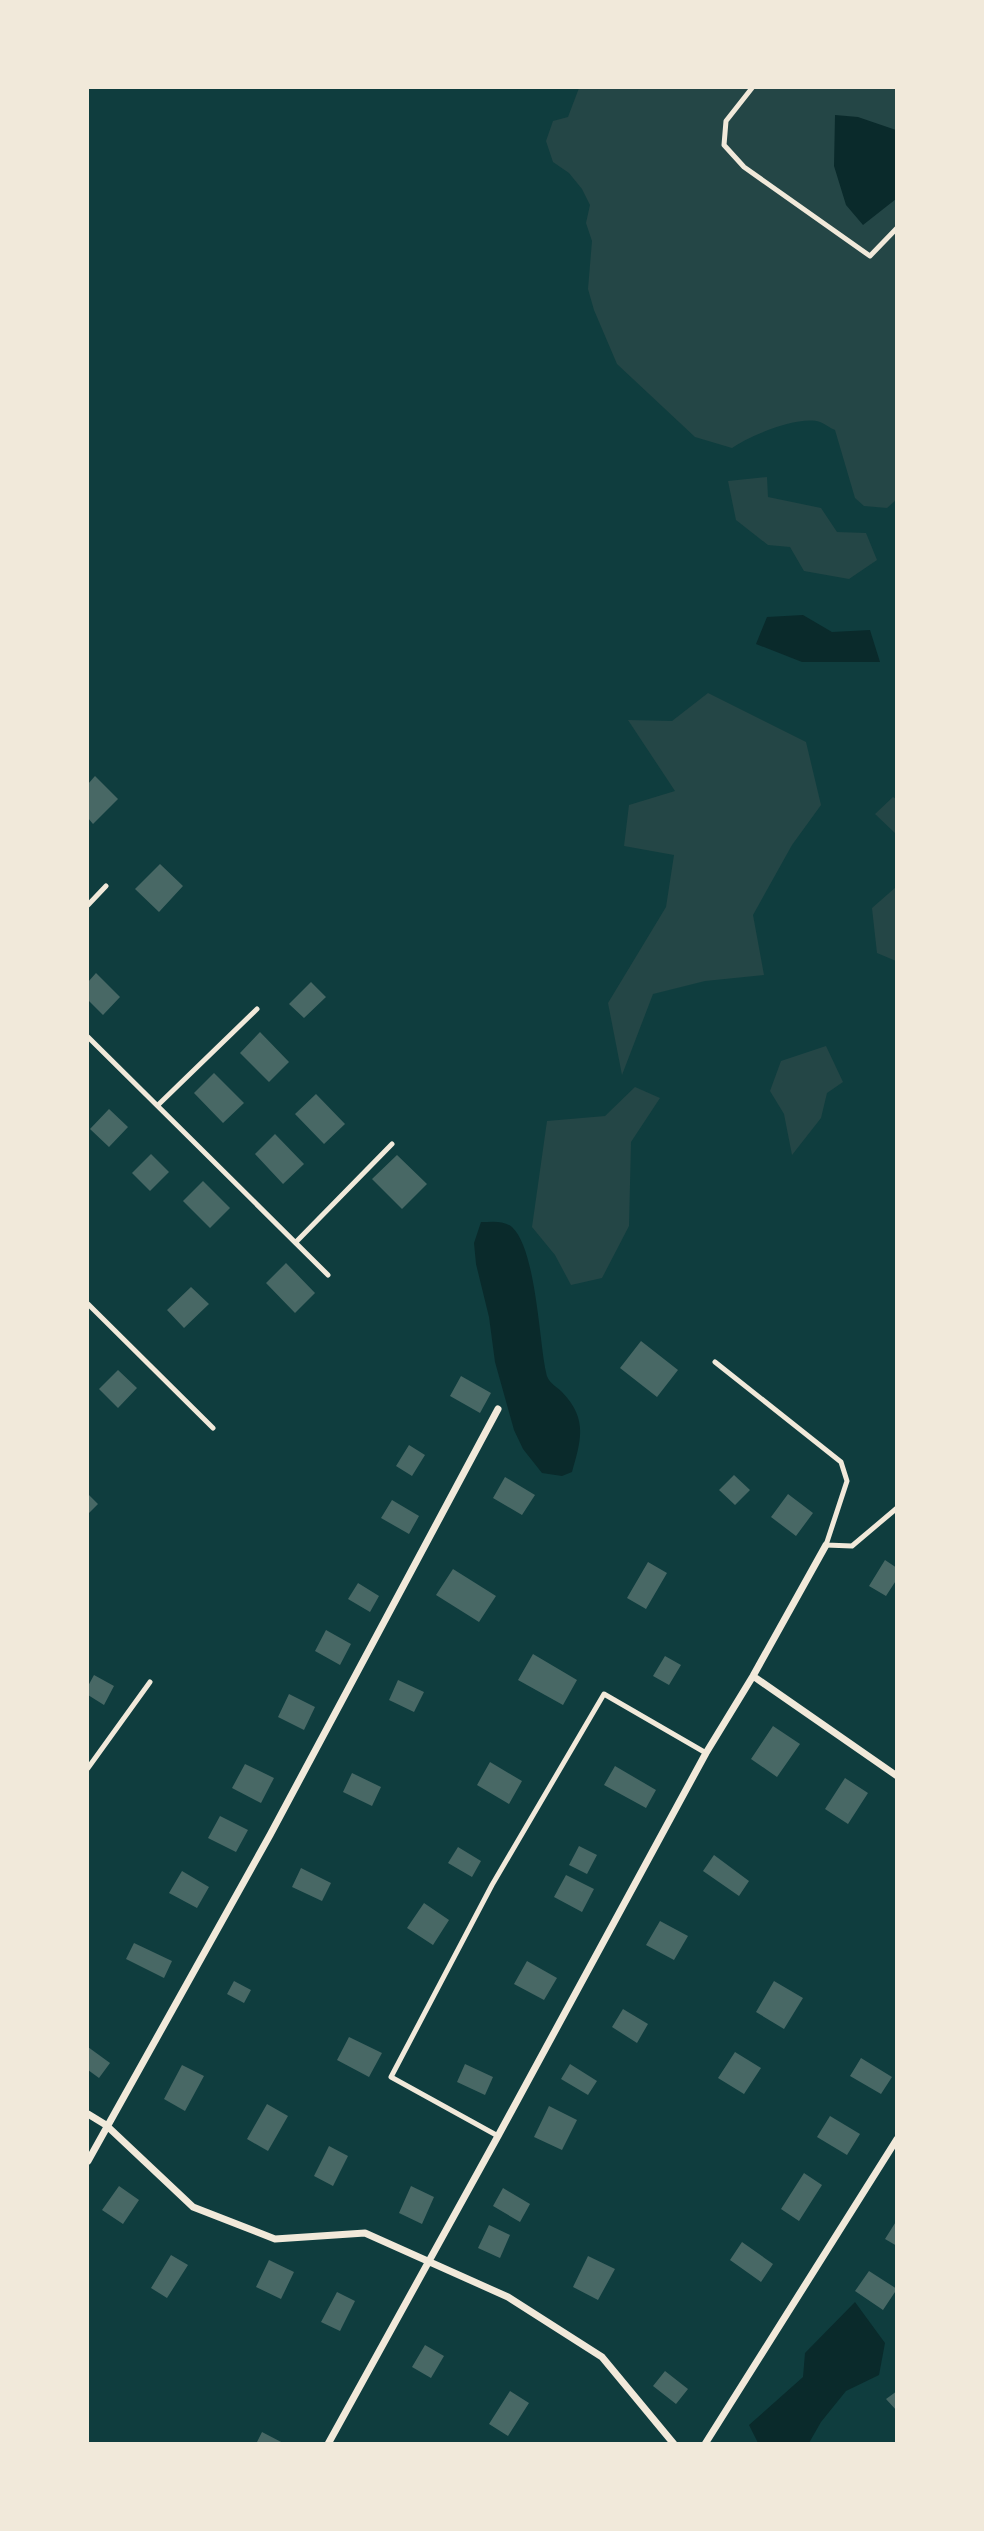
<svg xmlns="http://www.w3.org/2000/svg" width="984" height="2531" viewBox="0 0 984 2531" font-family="Raleway,sans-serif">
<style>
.green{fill:#244646}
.water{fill:#0a2a2b}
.building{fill:#486865}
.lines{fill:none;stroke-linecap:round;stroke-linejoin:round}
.service{stroke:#f1e9da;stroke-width:5}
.minor{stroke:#f1e9da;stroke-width:7}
</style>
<rect width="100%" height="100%" fill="#0f3d3e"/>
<!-- green -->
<path class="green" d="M 579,88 L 896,88 L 896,500 L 887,508 L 864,506 L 855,498 L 835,430 C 830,428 825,424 820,422 C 799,415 749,436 732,448 L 695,437 L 617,364 L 594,310 L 588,289 L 592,241 L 586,223 L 590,205 L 582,189 L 569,173 L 553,162 L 546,141 L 553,121 L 568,117 Z
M 767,477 L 768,497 L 821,508 L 837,532 L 866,533 L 877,560 L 849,579 L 804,571 L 790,547 L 768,545 L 736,520 L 728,481 Z
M 708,693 L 806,742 L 821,805 L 792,845 L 753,915 L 764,975 L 705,981 L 653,994 L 622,1075 L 608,1003 L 666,907 L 674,855 L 624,846 L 629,805 L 675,791 L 628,720 L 672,721 Z
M 893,797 L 896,799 L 896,834 L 875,814 Z
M 896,887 L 896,961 L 877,953 L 872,908 Z
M 826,1046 L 843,1082 L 827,1093 L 821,1118 L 792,1155 L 784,1114 L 770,1091 L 781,1061 Z
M 635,1087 L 660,1098 L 631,1142 L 629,1226 L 602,1278 L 571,1285 L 555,1255 L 532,1227 L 547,1121 L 605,1116 Z"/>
<!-- water -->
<path class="water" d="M 835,115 L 858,117 L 896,130 L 896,199 L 863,225 L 846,205 L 834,166 Z
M 803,615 L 832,632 L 870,630 L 880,662 L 802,662 L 756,644 L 767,617 Z
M 481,1222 C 492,1222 503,1220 512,1227 C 536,1249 539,1340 546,1372 C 547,1382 556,1386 562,1392 C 588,1419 581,1440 572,1472 L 562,1476 L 542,1473 L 523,1449 L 514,1430 L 495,1362 L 489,1317 L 476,1264 L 474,1243 Z
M 855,2302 L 885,2343 L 879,2375 L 846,2391 L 821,2422 L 809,2443 L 758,2443 L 749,2425 L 803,2377 L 805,2353 Z"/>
<!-- building -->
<path class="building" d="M 95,776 L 118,799 L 93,824 L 88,818 L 88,784 Z
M 160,864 L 183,886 L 159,912 L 135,889 Z
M 96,973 L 120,997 L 103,1015 L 88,1000 L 88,982 Z
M 311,982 L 326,997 L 304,1018 L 289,1004 Z
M 260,1032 L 289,1062 L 269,1082 L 240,1053 Z
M 214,1073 L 244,1103 L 223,1123 L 194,1093 Z
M 316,1094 L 345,1124 L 324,1144 L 295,1114 Z
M 109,1109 L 128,1127 L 109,1147 L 90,1129 Z
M 275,1134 L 304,1164 L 283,1184 L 255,1154 Z
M 151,1154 L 169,1172 L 150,1191 L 132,1173 Z
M 397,1155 L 427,1184 L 402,1209 L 372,1179 Z
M 203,1181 L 230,1208 L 210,1228 L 183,1201 Z
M 286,1263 L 315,1293 L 295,1313 L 266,1283 Z
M 191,1287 L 209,1304 L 184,1328 L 167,1310 Z
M 641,1341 L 678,1370 L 657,1397 L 620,1368 Z
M 118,1370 L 137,1388 L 118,1408 L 99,1389 Z
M 461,1376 L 491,1393 L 480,1413 L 450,1396 Z
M 409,1445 L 425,1455 L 412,1476 L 396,1466 Z
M 734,1475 L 750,1490 L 735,1505 L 719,1490 Z
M 505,1477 L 535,1495 L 522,1515 L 493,1498 Z
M 88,1494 L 98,1504 L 88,1514 Z
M 788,1494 L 813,1513 L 796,1536 L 771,1517 Z
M 392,1500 L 419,1516 L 409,1534 L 381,1518 Z
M 885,1560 L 897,1568 L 897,1579 L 886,1596 L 869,1586 Z
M 648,1562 L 667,1573 L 646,1609 L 627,1598 Z
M 453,1569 L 496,1596 L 479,1622 L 436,1595 Z
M 358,1583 L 379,1596 L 370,1612 L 348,1599 Z
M 326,1630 L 351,1644 L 340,1665 L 315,1651 Z
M 533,1654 L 577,1680 L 563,1705 L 518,1680 Z
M 665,1656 L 681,1665 L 669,1685 L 653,1676 Z
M 94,1675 L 114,1686 L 104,1705 L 88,1695 L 88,1686 Z
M 398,1680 L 424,1692 L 414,1712 L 389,1700 Z
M 289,1694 L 315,1707 L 304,1730 L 278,1717 Z
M 773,1726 L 800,1744 L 777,1777 L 751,1759 Z
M 490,1762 L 522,1781 L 509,1804 L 477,1785 Z
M 245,1764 L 274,1778 L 261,1803 L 232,1788 Z
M 615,1766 L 656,1790 L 646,1808 L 604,1785 Z
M 352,1773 L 381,1787 L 372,1806 L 343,1792 Z
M 845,1778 L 868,1793 L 848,1824 L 825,1809 Z
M 220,1816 L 248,1830 L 236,1852 L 208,1838 Z
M 579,1846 L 597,1855 L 587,1874 L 569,1865 Z
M 458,1847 L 481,1861 L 472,1877 L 448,1863 Z
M 714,1855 L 749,1881 L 739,1896 L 703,1871 Z
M 301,1868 L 331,1883 L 322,1901 L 292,1887 Z
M 182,1871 L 209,1887 L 197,1908 L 169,1893 Z
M 566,1875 L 594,1889 L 582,1912 L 554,1897 Z
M 424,1903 L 449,1920 L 433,1945 L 407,1928 Z
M 660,1921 L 688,1936 L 674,1960 L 646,1945 Z
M 134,1943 L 172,1961 L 164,1978 L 126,1959 Z
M 527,1961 L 557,1978 L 544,2000 L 514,1984 Z
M 234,1981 L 251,1990 L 244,2003 L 227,1994 Z
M 774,1981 L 803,1998 L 784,2029 L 756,2012 Z
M 623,2009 L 648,2024 L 637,2043 L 612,2027 Z
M 349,2037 L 382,2053 L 369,2077 L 337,2060 Z
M 88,2047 L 110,2063 L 99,2078 L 88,2070 Z
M 735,2052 L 761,2068 L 744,2094 L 718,2078 Z
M 861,2058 L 892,2077 L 881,2094 L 850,2076 Z
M 465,2064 L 493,2077 L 485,2095 L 457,2082 Z
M 570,2064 L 597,2081 L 588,2095 L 561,2079 Z
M 182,2065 L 204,2076 L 185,2111 L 164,2099 Z
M 267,2104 L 288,2116 L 268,2151 L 247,2139 Z
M 549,2106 L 577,2120 L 562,2150 L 534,2137 Z
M 830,2116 L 860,2134 L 847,2155 L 817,2137 Z
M 329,2146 L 348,2156 L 333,2186 L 314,2176 Z
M 804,2173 L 822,2185 L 799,2221 L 781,2209 Z
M 119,2186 L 139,2200 L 123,2224 L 102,2210 Z
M 411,2186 L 434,2197 L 422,2224 L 399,2213 Z
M 503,2188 L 530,2204 L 520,2222 L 493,2206 Z
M 897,2220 L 897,2246 L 885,2239 Z
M 489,2225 L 510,2235 L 500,2258 L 478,2248 Z
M 742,2242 L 773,2264 L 761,2282 L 730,2260 Z
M 171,2255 L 188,2265 L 167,2298 L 151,2288 Z
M 588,2256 L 615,2269 L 598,2300 L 573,2287 Z
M 269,2260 L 294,2272 L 281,2299 L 256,2287 Z
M 869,2271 L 897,2289 L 883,2310 L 855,2291 Z
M 337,2292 L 355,2301 L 340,2331 L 321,2322 Z
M 425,2345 L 444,2356 L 431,2378 L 412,2367 Z
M 665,2371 L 688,2389 L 676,2404 L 653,2386 Z
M 510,2391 L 529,2403 L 508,2436 L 489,2424 Z
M 897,2391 L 897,2411 L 886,2399 Z
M 262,2432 L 285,2444 L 256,2444 Z"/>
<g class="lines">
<!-- service -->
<path class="service" d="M 752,88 L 726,121 L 724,145 L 744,167 L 870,256 L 897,228
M 88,905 L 106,886
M 88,1037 L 328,1275
M 158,1105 L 257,1009
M 296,1242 L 392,1144
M 88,1304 L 213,1428
M 715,1362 L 841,1462 L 847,1481 L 826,1545 L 852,1546 L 897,1508
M 88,1768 L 150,1682
M 498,2136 L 391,2077 L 492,1885 L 604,1694 L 706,1753"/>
<!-- minor -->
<path class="minor" d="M 753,1676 L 897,1776
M 88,2114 L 106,2125 L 193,2207 L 275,2239 L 365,2233 L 508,2297 L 602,2357 L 674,2444
M 88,2161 L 270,1835 L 498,1409
M 328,2444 L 498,2136 L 706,1753 L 753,1676 L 826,1545
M 705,2444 L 897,2139"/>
</g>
<!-- border -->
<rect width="984" height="2531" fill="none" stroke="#f1e9da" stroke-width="178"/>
</svg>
